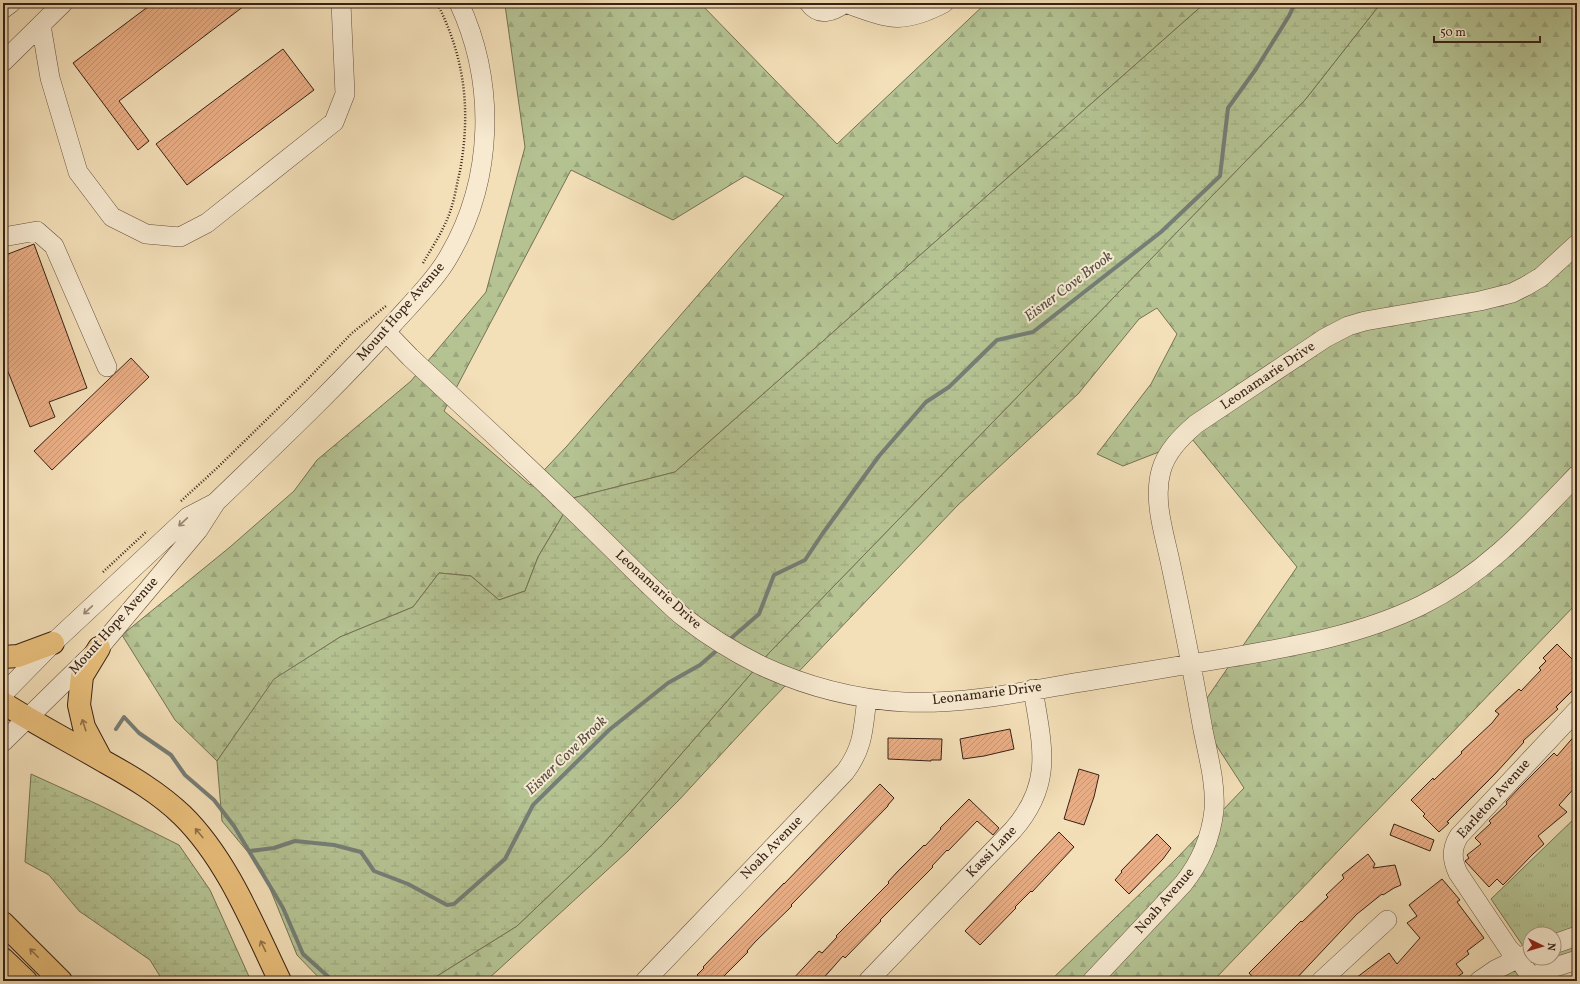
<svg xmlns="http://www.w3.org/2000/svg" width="1580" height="984" viewBox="0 0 1580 984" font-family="Vollkorn,serif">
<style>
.grass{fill:#b5c393;stroke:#767254}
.forest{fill:url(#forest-firs);stroke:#767254;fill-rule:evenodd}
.wetland{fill:url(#wetland-marsh);stroke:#767254}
.park{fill:url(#park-tufts);stroke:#767254}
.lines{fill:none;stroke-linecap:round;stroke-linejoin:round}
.stream{stroke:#757e76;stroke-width:4}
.building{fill:url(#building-hatch);stroke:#382215}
.minor-casing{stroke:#67513e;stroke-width:20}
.highway-casing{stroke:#382215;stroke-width:24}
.path{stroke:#382215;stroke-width:2.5;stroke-dasharray:1 2;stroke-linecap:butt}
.minor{stroke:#f7ead1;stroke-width:19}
.highway{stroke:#eac07c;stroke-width:22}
.oneway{stroke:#988673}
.oneway2{stroke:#917148}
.labels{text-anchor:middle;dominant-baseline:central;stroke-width:4;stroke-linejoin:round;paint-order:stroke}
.street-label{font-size:14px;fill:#382215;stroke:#f7ead1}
.water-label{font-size:15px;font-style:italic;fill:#565046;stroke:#f7ead1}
</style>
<defs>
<pattern id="forest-firs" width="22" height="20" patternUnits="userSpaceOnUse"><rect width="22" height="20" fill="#b5c393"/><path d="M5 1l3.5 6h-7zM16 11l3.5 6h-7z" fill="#9ca77e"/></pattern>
<pattern id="wetland-marsh" width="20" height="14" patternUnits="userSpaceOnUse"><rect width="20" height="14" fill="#b5c393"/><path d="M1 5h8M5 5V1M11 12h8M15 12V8" fill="none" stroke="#9ca77e"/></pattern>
<pattern id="park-tufts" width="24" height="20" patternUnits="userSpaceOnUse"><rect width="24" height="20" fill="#b5c393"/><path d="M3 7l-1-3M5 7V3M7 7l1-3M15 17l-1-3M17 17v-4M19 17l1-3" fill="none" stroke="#9ca77e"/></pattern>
<pattern id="building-hatch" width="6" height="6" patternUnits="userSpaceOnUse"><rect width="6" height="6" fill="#e9ae86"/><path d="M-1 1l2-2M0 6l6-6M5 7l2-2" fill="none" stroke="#c99573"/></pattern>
</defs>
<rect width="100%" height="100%" fill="#f3dfb8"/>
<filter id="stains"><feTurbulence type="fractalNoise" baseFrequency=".005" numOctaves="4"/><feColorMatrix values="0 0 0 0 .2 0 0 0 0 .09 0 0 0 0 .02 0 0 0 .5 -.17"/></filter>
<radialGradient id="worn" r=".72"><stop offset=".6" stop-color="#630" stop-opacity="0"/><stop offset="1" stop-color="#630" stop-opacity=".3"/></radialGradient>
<!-- grass -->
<path class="grass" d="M 1577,941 L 1577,953 L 1529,964 L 1530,958 L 1554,958 L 1554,949 Z
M 1517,966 L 1521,976 L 1512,981 L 1503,981 L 1503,975 Z"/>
<!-- forest -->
<path class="forest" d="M 513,3 L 700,3 L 837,144 L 986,3 L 1205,3 L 675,472 L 573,498 L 538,557 L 525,591 L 499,600 L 471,576 L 439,573 L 413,607 L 340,637 L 275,679 L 217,761 L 175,720 L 122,635 L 230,547 L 294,491 L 317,460 L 411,381 L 486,292 L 525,147 L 505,5 ZM 571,170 L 673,220 L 745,176 L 784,196 L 567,446 L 530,485 L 444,411 Z
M 1381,3 L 1577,3 L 1577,603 L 1213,981 L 1050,981 L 1176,859 L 1244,788 L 1196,714 L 1297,567 L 1192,439 L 1123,466 L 1097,454 L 1151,384 L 1177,334 L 1157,308 L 1139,319 L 1078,394 L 958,505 L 763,709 L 679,800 L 628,851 L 486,981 L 429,981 L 517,926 L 603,844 L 769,653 L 1305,100 Z"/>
<!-- wetland -->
<path class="wetland" d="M 1205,3 L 1381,3 L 1305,100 L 769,653 L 603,844 L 517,926 L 429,981 L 322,981 L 297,955 L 262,869 L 222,821 L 217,761 L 274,679 L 340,637 L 413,607 L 439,573 L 471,576 L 499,600 L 525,591 L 538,557 L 573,498 L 675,472 Z
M 31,774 L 99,805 L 179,845 L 210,890 L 251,981 L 163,981 L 150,960 L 79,911 L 49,875 L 25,862 Z"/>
<!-- park -->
<path class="park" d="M 1577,816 L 1577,928 L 1554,934 L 1530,934 L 1530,947 L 1525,949 L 1491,899 Z"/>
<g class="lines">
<!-- stream -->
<path class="stream" d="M 729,640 L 759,614 L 774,575 L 805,560 L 823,533 L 879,456 L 926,402 L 949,387 L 997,340 L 1033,332 L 1161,232 L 1220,176 L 1228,108 L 1256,69 L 1289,16 L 1295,3
M 116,729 L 124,717 L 139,733 L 171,755 L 185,775 L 214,800 L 234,826 L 283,908 L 303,954 L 333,981
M 249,851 L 274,848 L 295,841 L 334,845 L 361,852 L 374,871 L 408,884 L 447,905 L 454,904 L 505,859 L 533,805 L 609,730 L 668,683 L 700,665 L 715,652"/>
</g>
<!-- building -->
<path class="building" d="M 153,3 L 248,3 L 119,101 L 149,141 L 138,150 L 73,63 Z
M 283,49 L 314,90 L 187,185 L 156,144 Z
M 34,244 L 87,388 L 49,402 L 55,417 L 30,427 L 3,359 L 3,256 Z
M 131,358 L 149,377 L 52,470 L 34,451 Z
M 1557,644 L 1577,664 L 1577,686 L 1556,707 L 1558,709 L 1523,741 L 1524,742 L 1495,774 L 1447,822 L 1449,823 L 1439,832 L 1423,816 L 1425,814 L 1411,800 L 1433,778 L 1434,780 L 1462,753 L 1461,752 L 1492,723 L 1499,714 L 1495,711 L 1519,689 L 1521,691 L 1541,670 L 1539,668 L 1546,661 L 1543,658 Z
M 1010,729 L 1014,749 L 984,756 L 963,759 L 960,739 Z
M 1577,733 L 1577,785 L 1559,805 L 1567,812 L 1538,836 L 1544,844 L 1533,854 L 1503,885 L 1497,879 L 1489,887 L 1465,861 L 1469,858 L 1467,855 L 1481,844 L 1475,838 L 1491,823 L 1489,821 L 1507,804 L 1506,802 L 1519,788 L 1554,753 L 1557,756 Z
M 888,738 L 942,739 L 941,760 L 931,760 L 931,761 L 888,759 Z
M 1079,769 L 1099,775 L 1094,797 L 1084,825 L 1064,819 Z
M 880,784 L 894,798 L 888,805 L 888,806 L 791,905 L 792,906 L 755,942 L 747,951 L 748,952 L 719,981 L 703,981 L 697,975 L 704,968 L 703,967 L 784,883 L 784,884 Z
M 969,799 L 999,828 L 993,835 L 977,821 L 948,851 L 947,850 L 932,866 L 933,867 L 880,920 L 881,921 L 845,958 L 843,956 L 821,981 L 791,981 L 819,951 L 822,953 L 837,937 L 836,936 L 889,883 L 888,882 L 897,872 L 924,845 L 925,846 L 941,829 L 940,828 Z
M 1394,824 L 1434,840 L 1430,851 L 1390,835 Z
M 1059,832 L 1074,847 L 1032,892 L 1031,891 L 1015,907 L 1016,908 L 980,945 L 965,931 Z
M 1157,834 L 1171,848 L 1163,859 L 1129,894 L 1115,880 L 1122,872 L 1121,871 Z
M 1368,854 L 1375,864 L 1373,868 L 1395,865 L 1401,885 L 1394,888 L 1383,895 L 1382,894 L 1357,914 L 1294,981 L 1256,981 L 1249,973 L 1301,921 L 1302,922 L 1328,897 L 1326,895 L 1344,878 L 1342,875 Z
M 1442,879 L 1460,900 L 1457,902 L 1484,938 L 1467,951 L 1469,954 L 1456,964 L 1463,973 L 1451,981 L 1352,981 L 1389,953 L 1397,964 L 1420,938 L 1407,923 L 1417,916 L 1409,905 Z"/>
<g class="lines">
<defs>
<path id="minor" d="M 809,3 C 819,17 833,12 845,3
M 845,3 C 888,18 900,26 944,3
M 3,9 L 11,3
M 41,25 L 50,78 L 78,172 L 112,217 L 146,234 L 180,237 L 207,223 L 334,122 L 345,94 L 341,3
M 3,62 L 63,3
M 3,237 L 37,231 L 54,246 L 107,367
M 386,332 L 410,357 C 461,405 513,452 563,501 C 593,529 621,558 650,586 C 662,597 673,609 685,618 C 708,636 734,652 760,665 C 805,686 855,699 904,702 C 972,705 1039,688 1106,678 C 1148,671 1191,664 1233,657 C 1297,646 1363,634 1422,605 C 1485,574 1529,525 1577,475
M 3,694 L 53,643 L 188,517 L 215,503
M 3,742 L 99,648 L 198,530 L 216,502 C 276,444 338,386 393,324 C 411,304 436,279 449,256 C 494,179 496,83 459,3
M 1554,944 L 1577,936
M 1531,977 L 1518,958 L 1509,949 L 1458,873 C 1452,860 1451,849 1459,836 L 1577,710
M 645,981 L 845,772 C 864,747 863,728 867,698
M 868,981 L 1013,830 C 1054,783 1042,746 1033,689
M 1092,981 L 1183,884 C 1200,863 1211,837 1214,810 C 1216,784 1208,755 1203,730 C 1193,673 1182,617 1170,561 C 1164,533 1153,500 1161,471 C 1166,452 1181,437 1196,424 L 1325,338 L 1348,326 L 1365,321 L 1480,301 L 1512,293 L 1526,286 L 1541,277 L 1577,244
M 1321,981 L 1387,920
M 1479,981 L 1495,970 L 1529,953
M 1526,981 L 1549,969 L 1577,960"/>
<path id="highway" d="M 99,648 L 82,676 L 79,705 L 84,727 L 101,759
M 3,657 L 18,656 L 53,643
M 3,703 C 36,724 71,742 105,762 C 132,777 159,793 182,815 C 227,859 253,925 280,981
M 3,923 L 61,981
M 3,959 L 26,981"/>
</defs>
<!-- minor casing -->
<use href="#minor" class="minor-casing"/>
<!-- highway casing -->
<use href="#highway" class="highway-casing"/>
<!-- path -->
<path class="path" d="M 423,263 C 433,246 445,228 451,209 C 455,197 457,183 460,171 C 471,110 465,58 437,3
M 181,501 L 216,469 L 306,381 L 352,333 L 386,306
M 103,572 L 147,531"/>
<!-- minor -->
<use href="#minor" class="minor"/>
<!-- highway -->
<use href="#highway" class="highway"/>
</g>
<!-- one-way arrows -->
<defs><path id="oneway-shaft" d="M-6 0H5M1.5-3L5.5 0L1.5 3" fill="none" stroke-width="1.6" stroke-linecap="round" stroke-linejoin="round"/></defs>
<g class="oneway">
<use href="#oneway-shaft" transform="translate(183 522) rotate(137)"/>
<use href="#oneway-shaft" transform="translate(88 610) rotate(137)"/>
</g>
<g class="oneway2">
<use href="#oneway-shaft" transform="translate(84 725) rotate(-108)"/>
<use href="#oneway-shaft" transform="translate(199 833) rotate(-130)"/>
<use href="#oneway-shaft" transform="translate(263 946) rotate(-116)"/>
<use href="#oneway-shaft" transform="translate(34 953) rotate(-135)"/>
</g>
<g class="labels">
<!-- street labels -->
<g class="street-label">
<text transform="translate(401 312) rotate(-49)">Mount Hope Avenue</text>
<text transform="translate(1268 376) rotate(-34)">Leonamarie Drive</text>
<text transform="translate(658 590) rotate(42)">Leonamarie Drive</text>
<text transform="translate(114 626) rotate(-48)">Mount Hope Avenue</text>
<text transform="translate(987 694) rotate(-7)">Leonamarie Drive</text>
<text transform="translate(1494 799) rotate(-48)">Earleton Avenue</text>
<text transform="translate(772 848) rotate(-46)">Noah Avenue</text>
<text transform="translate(992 852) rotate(-46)">Kassi Lane</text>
<text transform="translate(1165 901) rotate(-49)">Noah Avenue</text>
</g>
<!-- water labels -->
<g class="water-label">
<text transform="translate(1069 287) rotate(-37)">Eisner Cove Brook</text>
<text transform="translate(567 756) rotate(-44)">Eisner Cove Brook</text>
</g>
</g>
<!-- margin -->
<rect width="1580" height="984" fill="none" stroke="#f3dfb8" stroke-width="16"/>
<rect x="4" y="4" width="1572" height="976" fill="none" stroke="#382215" stroke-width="2"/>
<rect x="8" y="8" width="1564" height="968" fill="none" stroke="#382215"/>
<!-- north arrow -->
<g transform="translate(1542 946) rotate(95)"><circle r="19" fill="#f7ead1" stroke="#ab9a86"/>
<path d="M0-3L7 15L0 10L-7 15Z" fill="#8f2418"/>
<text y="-6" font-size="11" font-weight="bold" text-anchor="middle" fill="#382215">N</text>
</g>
<!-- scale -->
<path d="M1434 36v6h106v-6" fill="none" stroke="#382215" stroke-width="2"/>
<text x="1440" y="36" font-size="12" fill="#382215" stroke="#f7ead1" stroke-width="3" paint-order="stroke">50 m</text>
<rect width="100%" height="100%" filter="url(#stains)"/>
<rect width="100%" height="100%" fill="url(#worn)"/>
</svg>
